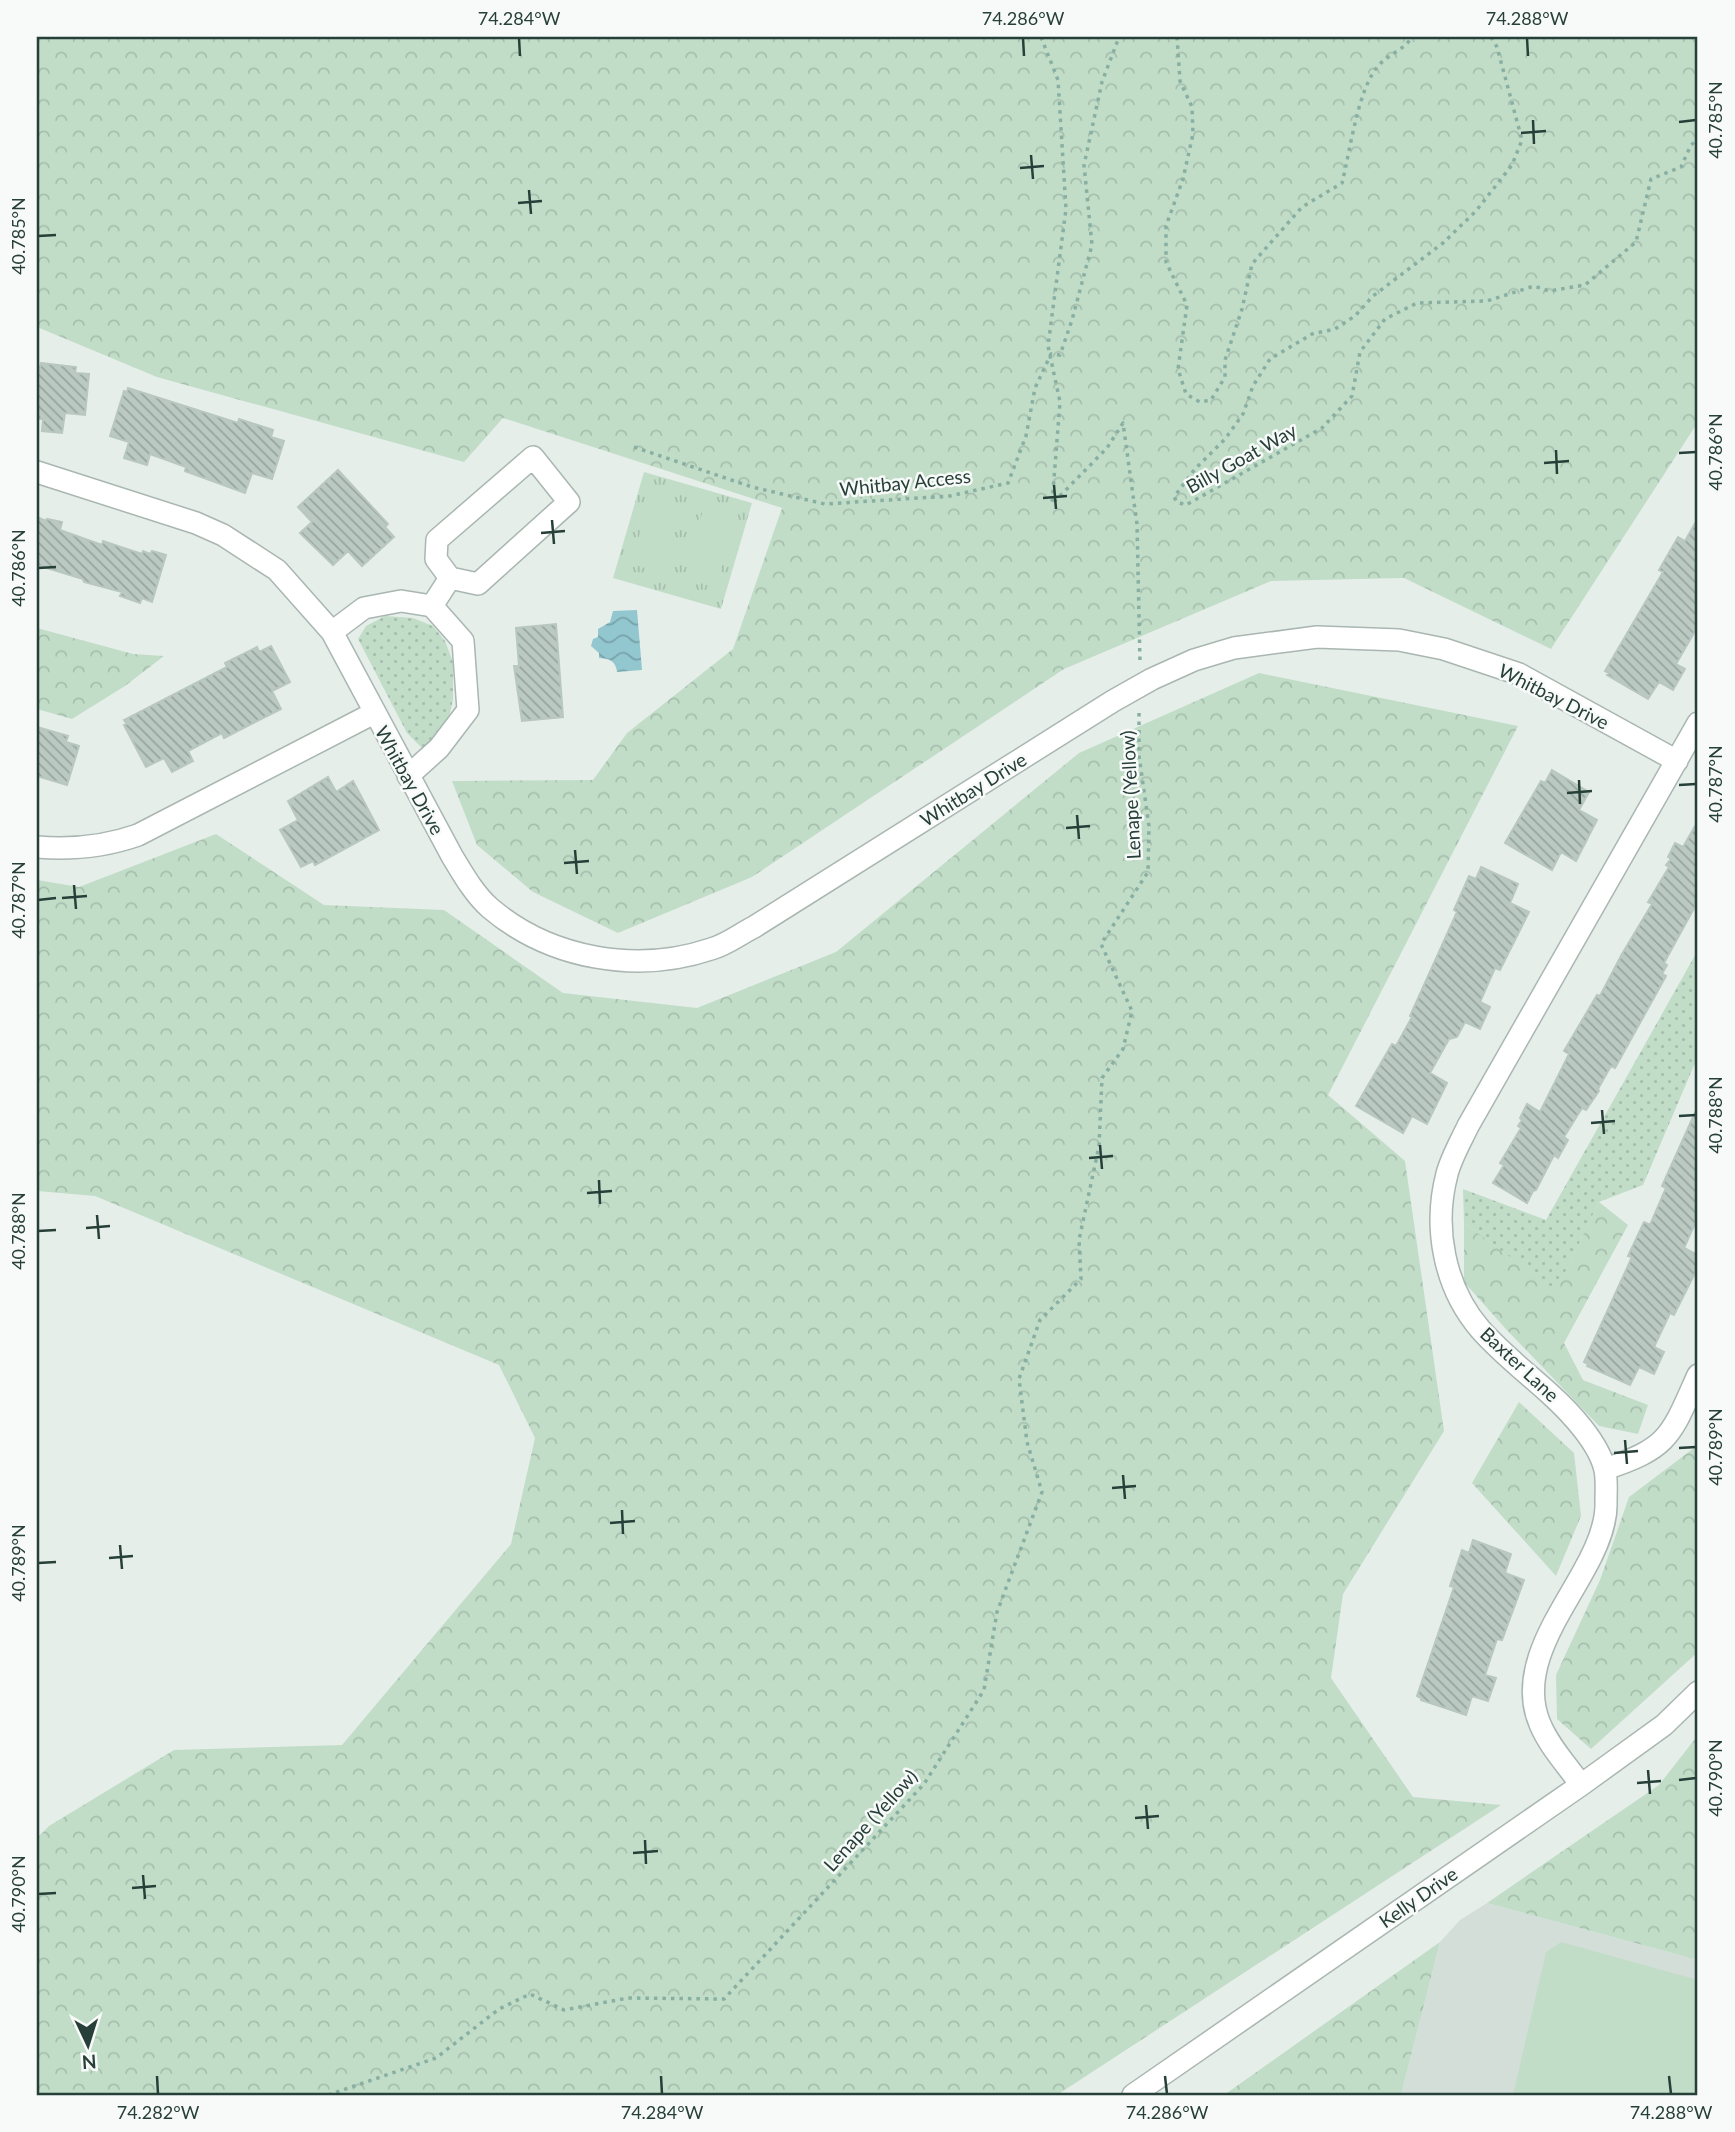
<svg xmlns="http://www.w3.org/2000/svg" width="1735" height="2132" viewBox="0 0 1735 2132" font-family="Lato,sans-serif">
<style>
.built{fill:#d4ded9}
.grass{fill:url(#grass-dots)}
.forest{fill:url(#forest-crowns)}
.park{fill:url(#park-tufts)}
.pitch{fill:#c1ddc8}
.water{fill:url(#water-waves)}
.building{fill:url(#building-back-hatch);stroke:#b9c7c1;stroke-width:2}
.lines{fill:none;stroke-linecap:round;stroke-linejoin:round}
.minor-casing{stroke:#a9b6b1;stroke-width:24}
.path{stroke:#88afa2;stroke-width:3.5;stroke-dasharray:3.5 5;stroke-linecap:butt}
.minor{stroke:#fff;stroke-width:21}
.ticks{fill:none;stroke:#263f38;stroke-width:2.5}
.labels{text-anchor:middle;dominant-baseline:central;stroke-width:5;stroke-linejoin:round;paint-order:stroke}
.street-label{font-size:19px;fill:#263f38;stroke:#f7faf8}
.neatline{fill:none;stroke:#263f38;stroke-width:2.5}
.ticks-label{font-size:18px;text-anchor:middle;fill:#263f38}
</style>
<defs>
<pattern id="grass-dots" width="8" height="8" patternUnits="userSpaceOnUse" patternTransform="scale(1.75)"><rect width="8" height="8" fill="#c1ddc8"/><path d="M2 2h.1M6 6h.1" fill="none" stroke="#a6bfad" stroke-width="1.8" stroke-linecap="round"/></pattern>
<pattern id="forest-crowns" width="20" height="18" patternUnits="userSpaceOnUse" patternTransform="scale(1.75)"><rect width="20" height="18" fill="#c1ddc8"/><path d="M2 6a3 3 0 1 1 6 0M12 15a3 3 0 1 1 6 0" fill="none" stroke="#a6bfad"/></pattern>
<pattern id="park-tufts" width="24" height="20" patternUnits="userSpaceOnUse" patternTransform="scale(1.75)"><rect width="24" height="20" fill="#c1ddc8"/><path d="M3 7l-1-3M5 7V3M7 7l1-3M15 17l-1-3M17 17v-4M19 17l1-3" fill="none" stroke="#a6bfad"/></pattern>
<pattern id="water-waves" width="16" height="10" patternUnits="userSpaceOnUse" patternTransform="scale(1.75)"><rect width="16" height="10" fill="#92c7cf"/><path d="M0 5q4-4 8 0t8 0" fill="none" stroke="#77a3a9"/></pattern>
<pattern id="building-back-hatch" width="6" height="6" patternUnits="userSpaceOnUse" patternTransform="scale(1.75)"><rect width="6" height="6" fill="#bbc9c3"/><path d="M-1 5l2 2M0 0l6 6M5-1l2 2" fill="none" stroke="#98a59f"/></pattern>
</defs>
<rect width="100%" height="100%" fill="#e6eeea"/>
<!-- built -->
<path class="built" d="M 1487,1903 L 1698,1960 L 1698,2095 L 1401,2095 L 1440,1942 L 1460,1920 Z"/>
<!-- grass -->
<path class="grass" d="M 385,616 L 413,618 L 433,626 L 445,641 L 453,662 L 453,699 L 447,727 L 428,748 L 421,747 L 407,733 L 358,639 L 366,626 Z
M 1698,950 L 1698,1056 L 1643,1185 L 1599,1202 L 1556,1292 L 1464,1223 L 1463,1189 L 1546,1220 Z"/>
<!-- forest -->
<path class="forest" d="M 37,37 L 1698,37 L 1698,422 L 1551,649 L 1404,578 L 1271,581 L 1064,669 L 752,877 L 618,933 L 533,892 L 477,845 L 452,781 L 593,780 L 627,733 L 733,649 L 782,508 L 503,418 L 464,462 L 157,377 L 37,327 Z
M 37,628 L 133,654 L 164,656 L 125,686 L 72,719 L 37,709 Z
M 1259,673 L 1518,726 L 1328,1095 L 1405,1161 L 1444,1431 L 1343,1594 L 1331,1678 L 1413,1797 L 1501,1805 L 1057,2095 L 37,2095 L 37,1838 L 49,1826 L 174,1750 L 342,1745 L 511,1544 L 535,1438 L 499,1365 L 95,1196 L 37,1191 L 37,880 L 79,887 L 216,834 L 324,905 L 444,910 L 563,993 L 697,1008 L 836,952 L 1079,753 Z
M 1599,1202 L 1628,1225 L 1564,1343 L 1583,1380 L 1648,1405 L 1638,1434 L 1599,1426 L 1504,1327 L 1464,1282 L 1464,1223 L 1556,1291 Z
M 1519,1402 L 1574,1453 L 1581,1516 L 1556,1576 L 1472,1483 Z
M 1698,1445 L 1698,1652 L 1591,1749 L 1557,1719 L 1556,1675 L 1600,1580 L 1629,1497 Z
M 1698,1735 L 1698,1960 L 1487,1903 L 1659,1785 Z
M 1440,1942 L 1401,2095 L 1224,2095 Z"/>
<!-- park -->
<path class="park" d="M 644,472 L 752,503 L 721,609 L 613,578 Z"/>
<!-- pitch -->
<path class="pitch" d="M 651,495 L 682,504 L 663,573 L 631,564 Z
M 703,510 L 735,519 L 716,588 L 684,578 Z
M 1561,1942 L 1698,1980 L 1698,2095 L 1513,2095 L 1546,1952 Z"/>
<!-- water -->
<path class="water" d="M 637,610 L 642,670 L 617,672 C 616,661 609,658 599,658 L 599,653 L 591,646 L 593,639 L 598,637 L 598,629 L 610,622 L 613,611 Z"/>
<!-- building -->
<path class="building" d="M 41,363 L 76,367 L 75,373 L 89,374 L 85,415 L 65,413 L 62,433 L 42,431 L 43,419 L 37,419 L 37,367 L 40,367 Z
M 128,388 L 238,423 L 239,419 L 273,430 L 271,437 L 284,441 L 272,479 L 252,473 L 245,493 L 185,471 L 186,467 L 150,454 L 147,465 L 124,458 L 129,442 L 110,436 L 124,391 L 127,392 Z
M 338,470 L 388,524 L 385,527 L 394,537 L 362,566 L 348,551 L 333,565 L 300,533 L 312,522 L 298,507 Z
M 37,517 L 46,521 L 47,519 L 62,522 L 60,530 L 102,545 L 103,541 L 142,554 L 143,551 L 150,554 L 152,551 L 166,555 L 152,602 L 142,598 L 140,603 L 120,596 L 122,592 L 84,582 L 83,579 L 37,565 Z
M 1698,518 L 1698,626 L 1676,664 L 1685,669 L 1673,690 L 1659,682 L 1648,699 L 1607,675 L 1609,673 L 1605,671 L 1663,572 L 1659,570 L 1678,537 L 1685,541 Z
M 556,624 L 563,717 L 522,721 L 514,666 L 519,666 L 516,628 Z
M 271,646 L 290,682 L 272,691 L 281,709 L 224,738 L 222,733 L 188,751 L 193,761 L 172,772 L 164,758 L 146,767 L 124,725 L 127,724 L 124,720 L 227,667 L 225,663 L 257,647 L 259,652 Z
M 37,727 L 68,736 L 66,742 L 79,746 L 67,785 L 37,776 Z
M 1552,770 L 1589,792 L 1579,810 L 1597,820 L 1576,861 L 1561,852 L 1552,870 L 1505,843 L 1541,781 L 1545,783 Z
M 328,777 L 336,792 L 353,781 L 379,830 L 315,865 L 313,861 L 301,867 L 280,830 L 298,820 L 288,801 Z
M 1698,821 L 1698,901 L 1664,963 L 1667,965 L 1662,974 L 1666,976 L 1615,1068 L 1611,1066 L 1598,1089 L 1599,1091 L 1586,1110 L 1582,1108 L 1564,1137 L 1568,1140 L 1558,1158 L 1554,1155 L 1536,1190 L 1533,1191 L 1527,1203 L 1493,1183 L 1504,1165 L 1500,1163 L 1521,1128 L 1518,1126 L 1522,1120 L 1520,1118 L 1527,1104 L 1540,1112 L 1569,1054 L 1564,1051 L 1597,995 L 1600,996 L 1622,954 L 1652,904 L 1648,902 L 1669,867 L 1666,865 L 1671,859 L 1668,857 L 1675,843 L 1683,847 Z
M 1481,867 L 1518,884 L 1510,903 L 1529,912 L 1500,970 L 1495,968 L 1480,1002 L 1490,1007 L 1480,1029 L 1465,1022 L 1457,1037 L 1449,1039 L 1430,1073 L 1447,1083 L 1427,1124 L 1412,1116 L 1403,1133 L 1356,1106 L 1392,1044 L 1396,1046 L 1412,1017 L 1410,1016 L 1457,912 L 1454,910 L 1469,876 L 1476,879 Z
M 1698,1106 L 1698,1217 L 1684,1248 L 1698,1255 L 1698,1267 L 1674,1315 L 1670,1313 L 1654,1347 L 1664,1352 L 1654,1374 L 1639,1367 L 1630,1385 L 1587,1366 L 1588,1364 L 1584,1362 L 1632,1257 L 1628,1256 L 1644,1222 L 1650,1225 L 1666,1188 L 1662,1186 Z
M 1473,1540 L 1511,1554 L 1505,1573 L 1524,1580 L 1502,1640 L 1497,1639 L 1485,1675 L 1496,1678 L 1488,1701 L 1472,1696 L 1466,1715 L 1421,1700 L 1421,1698 L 1417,1696 L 1454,1587 L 1450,1586 L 1462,1550 L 1469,1553 Z"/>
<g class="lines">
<defs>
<path id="minor" d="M 37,472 L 196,523 L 223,535 L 277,570 L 332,632 L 452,856 C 463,874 474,894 490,908 C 550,959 637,974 711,949 C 726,945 740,934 754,927 L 1113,701 L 1152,679 L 1194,660 L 1234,648 L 1317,637 L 1399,640 L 1444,649 L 1519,674 L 1677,761
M 432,606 L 450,578 L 478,584 L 569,502 L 533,457 L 437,540 L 436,559 L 450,578
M 332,632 L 364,608 L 401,601 L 432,606 L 463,641 L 468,710 L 439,748 L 408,776
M 37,847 C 73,850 104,847 138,835 L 374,713
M 1605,1469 C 1670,1448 1671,1435 1698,1375
M 1581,1785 C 1567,1765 1549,1746 1540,1724 C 1517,1671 1559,1616 1583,1572 C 1595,1551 1607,1526 1606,1502 C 1606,1492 1607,1480 1605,1470 C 1599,1443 1570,1412 1550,1394 C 1527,1373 1501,1353 1480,1329 C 1444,1287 1433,1227 1447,1174 C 1451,1158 1461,1141 1468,1126 L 1698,723
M 1133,2095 L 1581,1785 L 1664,1725 L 1698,1692"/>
</defs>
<!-- minor casing -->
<use href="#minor" class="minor-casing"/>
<!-- path -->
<path class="path" d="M 1041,37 L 1058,80 L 1066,209 L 1048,346 L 1060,402 L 1052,504 L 1107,448 L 1123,423 L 1137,524 L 1140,663
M 1177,37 L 1180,81 L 1192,107 L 1193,134 L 1183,179 L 1166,226 L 1166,262 L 1187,305 L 1178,369 L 1186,394 L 1200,402 L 1211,400 L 1225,377 L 1225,360 L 1242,309 L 1252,264 L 1302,207 L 1342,183 C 1350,152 1358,87 1379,65 C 1389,54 1404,50 1412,37
M 1491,37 L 1497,47 L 1522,140 L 1512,165 L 1476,211 L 1443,243 L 1373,296 L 1355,316 L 1335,329 L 1312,334 L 1270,359 L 1253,386 L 1243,414 L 1225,439 L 1195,469 L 1174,497 L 1177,502 L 1186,505 L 1322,428 L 1352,396 L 1360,352 L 1385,319 L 1417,303 L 1487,301 L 1534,286 L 1549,291 L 1585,285 L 1636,242 L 1651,179 L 1681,167 L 1691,145 L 1698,139
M 634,447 L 752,487 L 825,504 L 950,496 L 1008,483 L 1026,436 L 1035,388 L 1051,354 L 1060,355 L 1072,320 L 1092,245 L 1084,165 L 1102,82 L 1119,37
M 328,2095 L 436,2058 L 499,2009 L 530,1994 L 564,2010 L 628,1998 L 724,1999 L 924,1784 L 984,1690 L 997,1612 L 1042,1492 L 1027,1442 L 1019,1379 L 1040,1320 L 1081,1279 L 1079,1240 L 1099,1146 L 1102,1078 L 1123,1049 L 1132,1011 L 1101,944 L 1148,872 L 1149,826 L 1139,756 L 1139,710"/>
<!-- minor -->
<use href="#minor" class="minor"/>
</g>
<!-- ticks -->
<path class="ticks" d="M 519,38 L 520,56M 1023,38 L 1024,56M 1527,38 L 1528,56M 1533,120 L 1534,144M 1679,122 L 1696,120M 1521,133 L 1546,131M 1031,155 L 1033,179M 1020,168 L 1044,166M 529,190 L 531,214M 518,203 L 542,201M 38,236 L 56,235M 1556,450 L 1557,474M 1679,453 L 1696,452M 1544,463 L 1569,461M 1054,485 L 1056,509M 1043,498 L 1067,496M 552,520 L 554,544M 541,533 L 565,531M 38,568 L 56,567M 1579,780 L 1580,804M 1679,785 L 1696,784M 1567,793 L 1592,791M 1077,815 L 1079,839M 1066,828 L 1090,826M 575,850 L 577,874M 564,863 L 589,861M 74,885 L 76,909M 62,898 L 87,896M 38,900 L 56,898M 1602,1110 L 1604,1134M 1679,1116 L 1696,1115M 1591,1123 L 1615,1121M 1100,1145 L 1102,1169M 1089,1158 L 1113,1156M 599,1180 L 600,1204M 587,1193 L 612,1191M 97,1215 L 99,1239M 86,1228 L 110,1226M 38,1231 L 56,1230M 1625,1440 L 1627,1464M 1679,1448 L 1696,1447M 1614,1453 L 1638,1451M 1123,1475 L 1125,1499M 1112,1488 L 1136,1486M 622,1510 L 623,1534M 610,1523 L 635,1521M 120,1545 L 122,1569M 109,1558 L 133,1556M 38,1563 L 56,1562M 1648,1770 L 1650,1794M 1679,1780 L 1696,1778M 1637,1783 L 1661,1781M 1146,1805 L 1148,1829M 1135,1818 L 1159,1816M 645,1840 L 646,1864M 633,1853 L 658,1851M 143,1875 L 145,1899M 132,1888 L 156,1886M 38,1894 L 56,1893M 157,2076 L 158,2094M 661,2076 L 662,2094M 1165,2076 L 1167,2094M 1669,2076 L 1671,2094"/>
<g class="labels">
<!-- street labels -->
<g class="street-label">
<text transform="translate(1241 458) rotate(-29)">Billy Goat Way</text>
<text transform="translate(905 482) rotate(-6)">Whitbay Access</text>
<text transform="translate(1554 696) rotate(27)">Whitbay Drive</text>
<text transform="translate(410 780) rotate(61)">Whitbay Drive</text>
<text transform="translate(973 789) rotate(-32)">Whitbay Drive</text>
<text transform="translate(1130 795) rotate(-93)">Lenape (Yellow)</text>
<text transform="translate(1520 1364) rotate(43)">Baxter Lane</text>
<text transform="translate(870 1820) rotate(-48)">Lenape (Yellow)</text>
<text transform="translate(1418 1897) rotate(-35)">Kelly Drive</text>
</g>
</g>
<!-- border -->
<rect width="1735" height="2132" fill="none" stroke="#f7faf8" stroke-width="77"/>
<!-- north arrow -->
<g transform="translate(88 2045) rotate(176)" stroke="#f7faf8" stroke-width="5" paint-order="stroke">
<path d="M0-5L12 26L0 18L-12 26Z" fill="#263f38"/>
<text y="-10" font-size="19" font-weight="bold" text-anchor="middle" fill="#263f38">N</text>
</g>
<rect x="38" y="38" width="1658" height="2056" class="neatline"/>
<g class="ticks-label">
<text x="519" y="25">74.284°W</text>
<text x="1023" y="25">74.286°W</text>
<text x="1527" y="25">74.288°W</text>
<text transform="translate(1716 120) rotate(-90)" y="6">40.785°N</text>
<text transform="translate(19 236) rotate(-90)" y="6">40.785°N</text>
<text transform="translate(1716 452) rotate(-90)" y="6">40.786°N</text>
<text transform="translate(19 568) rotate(-90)" y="6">40.786°N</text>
<text transform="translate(1716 784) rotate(-90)" y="6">40.787°N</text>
<text transform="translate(19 900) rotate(-90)" y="6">40.787°N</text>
<text transform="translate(1716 1115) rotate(-90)" y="6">40.788°N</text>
<text transform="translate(19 1231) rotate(-90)" y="6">40.788°N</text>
<text transform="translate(1716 1447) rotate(-90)" y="6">40.789°N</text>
<text transform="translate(19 1563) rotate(-90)" y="6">40.789°N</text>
<text transform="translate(1716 1778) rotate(-90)" y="6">40.790°N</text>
<text transform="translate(19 1894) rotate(-90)" y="6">40.790°N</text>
<text x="158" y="2119">74.282°W</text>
<text x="662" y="2119">74.284°W</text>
<text x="1167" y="2119">74.286°W</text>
<text x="1671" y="2119">74.288°W</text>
</g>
</svg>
